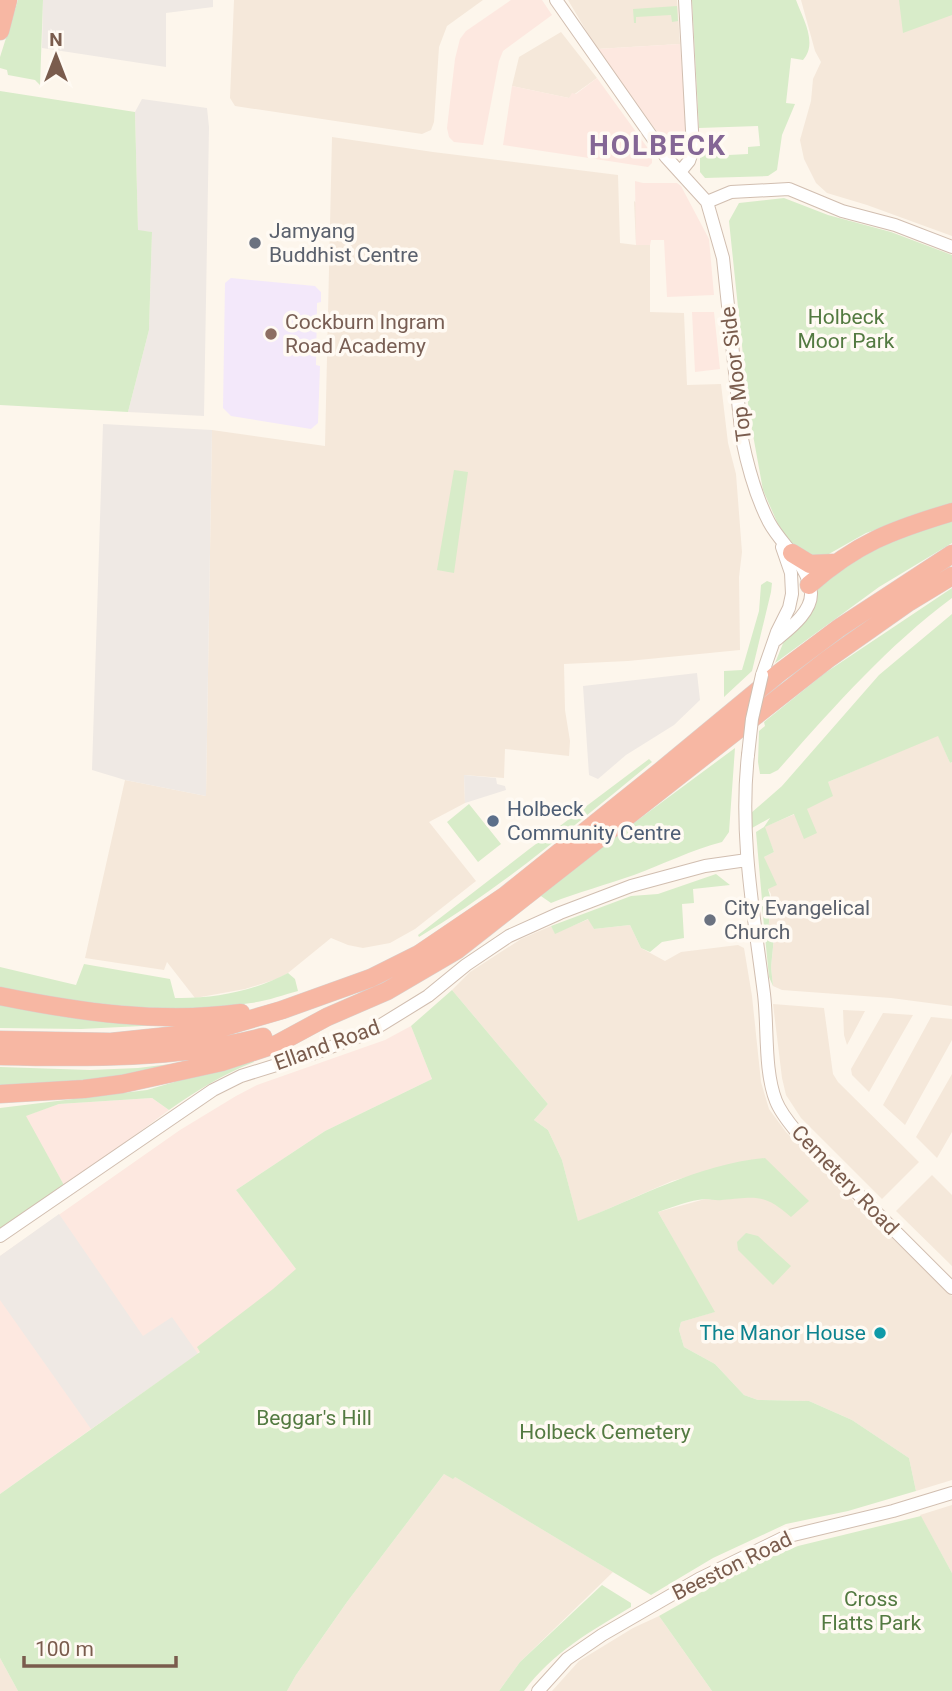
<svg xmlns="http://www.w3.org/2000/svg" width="952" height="1691" viewBox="0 0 952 1691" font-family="Roboto,sans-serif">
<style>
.residential{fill:#f5e8da}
.commercial{fill:#fde8e0}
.industrial{fill:#efe9e4}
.education{fill:#f3e8fa}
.green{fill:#d8ecc9}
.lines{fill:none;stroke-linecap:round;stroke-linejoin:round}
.minor-casing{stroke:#d1beb0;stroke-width:14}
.highway-casing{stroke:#dad1cd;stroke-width:19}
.minor{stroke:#fff;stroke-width:12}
.highway{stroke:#f7b7a3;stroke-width:18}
.minor-bridge-casing{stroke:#d1beb0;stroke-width:14;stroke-linecap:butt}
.minor-bridge{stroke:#fff;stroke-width:12}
.worship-dot{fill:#6b7280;stroke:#fffaf3;stroke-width:2.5}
.education-dot{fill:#8d6e63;stroke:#fffaf3;stroke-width:2.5}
.service-dot{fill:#5c6f8a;stroke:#fffaf3;stroke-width:2.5}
.culture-dot{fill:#0f9aa8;stroke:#fffaf3;stroke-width:2.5}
.labels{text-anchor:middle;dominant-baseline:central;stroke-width:7;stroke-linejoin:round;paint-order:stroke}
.worship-label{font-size:21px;fill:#5b616d;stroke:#fffaf3;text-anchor:start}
.park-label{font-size:21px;fill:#537a41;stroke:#fffaf3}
.education-label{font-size:21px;fill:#785e54;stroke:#fffaf3;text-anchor:start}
.street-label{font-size:21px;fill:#7a5c4d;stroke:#fffaf3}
.service-label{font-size:21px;fill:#4e5e75;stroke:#fffaf3;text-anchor:start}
.culture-label{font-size:21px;fill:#0d838f;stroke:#fffaf3;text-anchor:end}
.district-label{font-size:28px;font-weight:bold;letter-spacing:2px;fill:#846695;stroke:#fffaf3}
</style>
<rect width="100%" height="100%" fill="#fdf6ec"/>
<!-- residential -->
<path class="residential" d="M 234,0 L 483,0 L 447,26 L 439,47 L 434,122 L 431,130 L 422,134 L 235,106 L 230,98 Z
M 568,0 L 677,0 L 680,44 L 597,49 Z
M 801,0 L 952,0 L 952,236 L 867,205 L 827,193 L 816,183 L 804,159 L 800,140 L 811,101 L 813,79 L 821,62 L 815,51 Z
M 561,32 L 597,78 L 569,98 L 512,86 L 519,57 Z
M 332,137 L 433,152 L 618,175 L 620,243 L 636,245 L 634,201 L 676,239 L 650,240 L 650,312 L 684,313 L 687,385 L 721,384 L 728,443 L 736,474 L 742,552 L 739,577 L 740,650 L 628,661 L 564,664 L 565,710 L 570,741 L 569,756 L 505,749 L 504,778 L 464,775 L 465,803 L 429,822 L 476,881 L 415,929 L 390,943 L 363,948 L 348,945 L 331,938 L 288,973 L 277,979 L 245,989 L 195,998 L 167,962 L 164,970 L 85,958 L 125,780 L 206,796 L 212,430 L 325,446 Z
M 938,735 L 950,763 L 952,762 L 952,1006 L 891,998 L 782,990 L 773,986 L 771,967 L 774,938 L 768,937 L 771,894 L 768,889 L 764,857 L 774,852 L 764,827 L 807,809 L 828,782 Z
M 589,919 L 594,929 L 630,925 L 641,948 L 665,961 L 681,952 L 738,945 L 744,948 L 752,996 L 761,1082 L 769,1109 L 786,1132 L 838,1186 L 952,1296 L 952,1480 L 916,1491 L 909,1458 L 852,1420 L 809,1401 L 758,1400 L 744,1395 L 715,1364 L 684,1347 L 679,1330 L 681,1322 L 714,1312 L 658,1212 L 705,1199 L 720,1200 L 736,1197 L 758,1197 L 776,1203 L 808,1201 L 705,1172 L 672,1181 L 578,1222 L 562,1160 L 548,1130 L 534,1120 L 548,1104 L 452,990 L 470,972 L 521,939 L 551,926 L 555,933 Z
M 773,1004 L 824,1008 L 833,1074 L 838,1082 L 919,1162 L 882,1199 L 801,1118 L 786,1095 L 782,1078 Z
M 843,1010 L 865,1011 L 847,1045 L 844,1035 Z
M 883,1013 L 913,1015 L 869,1092 L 852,1075 L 851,1069 Z
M 931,1017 L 952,1019 L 952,1040 L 905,1125 L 883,1105 Z
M 952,1074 L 952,1132 L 937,1158 L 916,1137 Z
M 932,1175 L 952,1195 L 952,1266 L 896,1211 Z
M 444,1474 L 455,1477 L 613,1572 L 520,1662 L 499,1691 L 287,1691 L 296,1675 L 347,1602 Z
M 952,1505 L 952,1573 L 920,1515 Z
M 659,1616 L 712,1691 L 552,1691 L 579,1661 L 633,1628 Z
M 0,1658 L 18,1691 L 0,1691 Z"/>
<!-- commercial -->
<path class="commercial" d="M 511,0 L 542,0 L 552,15 L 503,51 L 499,61 L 483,145 L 454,142 L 449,137 L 447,128 L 455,59 L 460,39 L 466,31 Z
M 680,44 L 687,142 L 685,146 L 677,148 L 666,144 L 597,49 Z
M 597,78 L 652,154 L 652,163 L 648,167 L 503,145 L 512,86 L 569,98 L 572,93 L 576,94 Z
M 635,181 L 643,183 L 677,183 L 681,186 L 709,239 L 714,295 L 667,297 L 664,240 L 651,240 L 650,245 L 636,245 Z
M 692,312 L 714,312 L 720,369 L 695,372 Z
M 411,1026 L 432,1079 L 325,1131 L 236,1190 L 303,1278 L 0,1494 L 0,1256 L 180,1130 L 236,1096 L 257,1085 L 385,1040 Z
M 152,1098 L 169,1110 L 65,1187 L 25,1116 L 59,1104 Z"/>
<!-- industrial -->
<path class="industrial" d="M 43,0 L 213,0 L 213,7 L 166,13 L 166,67 L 42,48 Z
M 142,99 L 207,108 L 209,127 L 204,416 L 128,412 L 149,330 L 152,232 L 138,231 L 135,112 Z
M 103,424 L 212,430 L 206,796 L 125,780 L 92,770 Z
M 697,673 L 700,700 L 674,725 L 626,755 L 598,779 L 589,775 L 583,686 Z
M 464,775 L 496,778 L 497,784 L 505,786 L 506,790 L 465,803 Z
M 59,1214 L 143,1336 L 172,1317 L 198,1354 L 91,1429 L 0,1300 L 0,1256 Z"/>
<!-- education -->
<path class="education" d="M 231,278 L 315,286 L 321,292 L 321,302 L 317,303 L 316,365 L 320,366 L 318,423 L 311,429 L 231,416 L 223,408 L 225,283 Z"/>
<!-- green -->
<path class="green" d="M 18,0 L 43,0 L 40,85 L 35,80 L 8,75 L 7,70 L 0,68 L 0,57 Z
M 692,0 L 796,0 C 803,19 818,43 803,60 L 791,58 L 786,103 L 795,104 L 782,135 L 777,170 L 768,176 L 705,178 L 700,172 L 700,148 L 708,144 L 709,156 L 748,154 L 748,147 L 760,146 L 758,126 L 699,128 Z
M 899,0 L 952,0 L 952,15 L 903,33 Z
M 677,6 L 678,21 L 672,22 L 671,15 L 636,17 L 636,23 L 634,23 L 633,9 Z
M 0,91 L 135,112 L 138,230 L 152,232 L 149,330 L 128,412 L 0,405 Z
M 784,198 L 828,215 L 891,232 L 952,255 L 952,504 L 866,533 L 820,559 L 808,559 L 789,542 L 777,522 L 763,490 L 749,413 L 729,221 L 739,203 Z
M 454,470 L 468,472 L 454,573 L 437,570 Z
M 952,517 L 952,543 L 879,587 L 775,663 L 784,641 L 815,606 L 817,589 L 853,556 Z
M 767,581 L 772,583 L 771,592 L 752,671 L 724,697 L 724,671 L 742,670 L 759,611 L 761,585 Z
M 952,588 L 952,598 C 886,647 832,709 778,770 L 770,774 L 760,774 L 758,762 L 759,731 L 765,726 L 764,722 L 825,673 Z
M 952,614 L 952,762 L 950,763 L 938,736 L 828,782 L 833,796 L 807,809 L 817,833 L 804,839 L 794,814 L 765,827 L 774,852 L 764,857 L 777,885 L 768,889 L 771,900 L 762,900 L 756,832 L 764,827 L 770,818 L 752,828 L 751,813 L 782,786 L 879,675 Z
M 735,748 L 729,832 L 722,842 C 691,850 664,864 634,875 C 606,885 578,892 551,903 L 538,894 Z
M 649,759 L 652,762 C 576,824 503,887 419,937 L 418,935 L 528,850 Z
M 469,804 L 501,844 L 478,862 L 447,822 Z
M 716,874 L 730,885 L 693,889 L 694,903 L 682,904 L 684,938 L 662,942 L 650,952 L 641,948 L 630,925 L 594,929 L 588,919 L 555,934 L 551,926 L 631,896 L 658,894 Z
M 762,906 L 770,906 L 768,936 L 774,937 L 771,967 L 773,986 L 769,977 Z
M 84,964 L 170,979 L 175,998 C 213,999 255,991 288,973 L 295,979 L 298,991 C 283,995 267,1001 251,1003 C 167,1016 83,1003 0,988 L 0,967 L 76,985 Z
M 452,990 L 548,1104 L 534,1120 L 548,1130 L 562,1160 L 578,1221 C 639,1198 699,1164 765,1158 L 809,1201 L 791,1217 C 764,1193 756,1197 722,1200 C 716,1201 711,1199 705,1199 C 690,1200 673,1207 658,1212 L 715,1312 L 681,1322 L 679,1330 L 684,1347 L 715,1364 L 744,1395 L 758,1400 L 809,1401 L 852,1420 L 909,1458 L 916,1491 L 848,1511 L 786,1524 L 713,1558 L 651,1595 L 455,1477 L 453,1479 L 444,1474 L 347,1602 L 296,1675 L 287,1691 L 18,1691 L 0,1658 L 0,1494 L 200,1352 L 197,1347 L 273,1289 L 296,1269 L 236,1190 L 325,1131 L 432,1079 L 411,1026 Z
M 0,1000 L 182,1024 L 81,1029 L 0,1028 Z
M 253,1059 L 254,1062 C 223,1074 196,1091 169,1110 L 152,1098 L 59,1104 L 26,1116 L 65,1187 L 0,1230 L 0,1108 L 147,1090 Z
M 203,1060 L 90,1082 L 0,1088 L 0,1067 L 90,1070 L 138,1068 Z
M 746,1233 L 758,1236 L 791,1266 L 773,1285 L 738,1250 L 737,1242 Z
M 921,1516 L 952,1573 L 952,1691 L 712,1691 L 659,1616 L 744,1568 L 798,1546 Z
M 602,1585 L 631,1603 L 631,1607 C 591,1631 552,1653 524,1691 L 499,1691 L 520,1662 Z"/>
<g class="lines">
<defs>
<path id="minor" d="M 556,0 L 666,157 L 707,202 L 723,258 L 742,439 C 748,468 756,497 769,522 C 781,545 809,565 811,593 C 812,612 789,629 776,640
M 680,172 L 689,161 L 693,149 L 685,0
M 707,202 L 731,192 L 789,189 L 842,211 L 895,225 L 952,247
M 762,675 L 777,632 L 789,608 L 792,594 L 791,573 L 782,547
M 748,755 C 739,835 754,915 764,994 C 768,1027 764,1071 776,1101 C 781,1114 791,1125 800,1136 L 952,1288
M 0,1236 L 213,1090 L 241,1076 L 315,1053 L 368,1033 L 428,996 L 466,965 L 509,936 L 560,913 L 631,886 L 705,866 L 747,860
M 538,1691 L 567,1659 L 602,1635 L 699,1579 L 785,1537 L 893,1511 L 952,1493"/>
<path id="highway" d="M 0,31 L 8,0
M 792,553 L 810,564 L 834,563
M 809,585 C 857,543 892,530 952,512
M 0,996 C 79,1012 161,1024 241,1013
M 0,1040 L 111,1042 L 207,1032 L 282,1010 L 371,978 L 419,954 L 506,895 L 663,769 L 779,673 L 839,628 L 952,554
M 0,1056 C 89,1058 176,1059 263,1037
M 0,1094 L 84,1089 L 122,1084 L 222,1062 L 277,1044 L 327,1017 L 387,991 L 457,950 L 828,659 L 909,602 L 952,576"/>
</defs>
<!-- minor casing -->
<use href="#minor" class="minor-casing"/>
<!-- highway casing -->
<use href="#highway" class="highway-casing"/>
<!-- minor -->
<use href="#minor" class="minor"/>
<!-- highway -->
<use href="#highway" class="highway"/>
<defs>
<path id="minor-bridge" d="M 748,755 L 752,719 L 762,675"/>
</defs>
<!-- minor-bridge casing -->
<use href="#minor-bridge" class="minor-bridge-casing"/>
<!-- minor-bridge -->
<use href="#minor-bridge" class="minor-bridge"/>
</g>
<!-- markers -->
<g class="worship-dot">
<circle cx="255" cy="243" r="7"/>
<circle cx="710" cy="920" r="7"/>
</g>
<circle class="education-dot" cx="271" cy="334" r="7"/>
<circle class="service-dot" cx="493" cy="821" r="7"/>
<circle class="culture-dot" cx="880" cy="1333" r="7"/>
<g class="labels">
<!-- worship labels -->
<g class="worship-label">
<text x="269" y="231">Jamyang<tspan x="269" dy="24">Buddhist Centre</tspan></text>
<text x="724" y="908">City Evangelical<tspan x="724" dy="24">Church</tspan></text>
</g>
<!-- park labels -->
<g class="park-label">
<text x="846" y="317">Holbeck<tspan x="846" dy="24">Moor Park</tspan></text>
<text x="314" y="1418">Beggar's Hill</text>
<text x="605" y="1432">Holbeck Cemetery</text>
<text x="871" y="1599">Cross<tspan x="871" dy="24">Flatts Park</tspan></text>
</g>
<!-- education labels -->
<g class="education-label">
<text x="285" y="322">Cockburn Ingram<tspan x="285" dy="24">Road Academy</tspan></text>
</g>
<!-- street labels -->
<g class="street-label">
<text transform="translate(736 374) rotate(-97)">Top Moor Side</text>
<text transform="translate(327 1045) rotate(-20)">Elland Road</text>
<text transform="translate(845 1180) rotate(46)">Cemetery Road</text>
<text transform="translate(732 1566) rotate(-26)">Beeston Road</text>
</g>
<!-- service labels -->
<g class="service-label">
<text x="507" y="809">Holbeck<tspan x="507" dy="24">Community Centre</tspan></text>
</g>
<!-- culture labels -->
<g class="culture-label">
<text x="866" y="1333">The Manor House</text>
</g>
<!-- district labels -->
<g class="district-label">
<text x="658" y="145">HOLBECK</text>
</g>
</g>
<!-- north arrow -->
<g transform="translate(56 56)" stroke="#fffaf3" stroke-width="5" paint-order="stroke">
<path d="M0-5L12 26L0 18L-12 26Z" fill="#7a5c4d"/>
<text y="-10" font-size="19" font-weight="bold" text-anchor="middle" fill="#7a5c4d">N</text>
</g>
<!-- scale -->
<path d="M24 1656v10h152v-10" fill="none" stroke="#7a5c4d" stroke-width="3.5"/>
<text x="35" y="1656" font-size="21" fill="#7a5c4d" stroke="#fffaf3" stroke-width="5" paint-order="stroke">100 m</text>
</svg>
